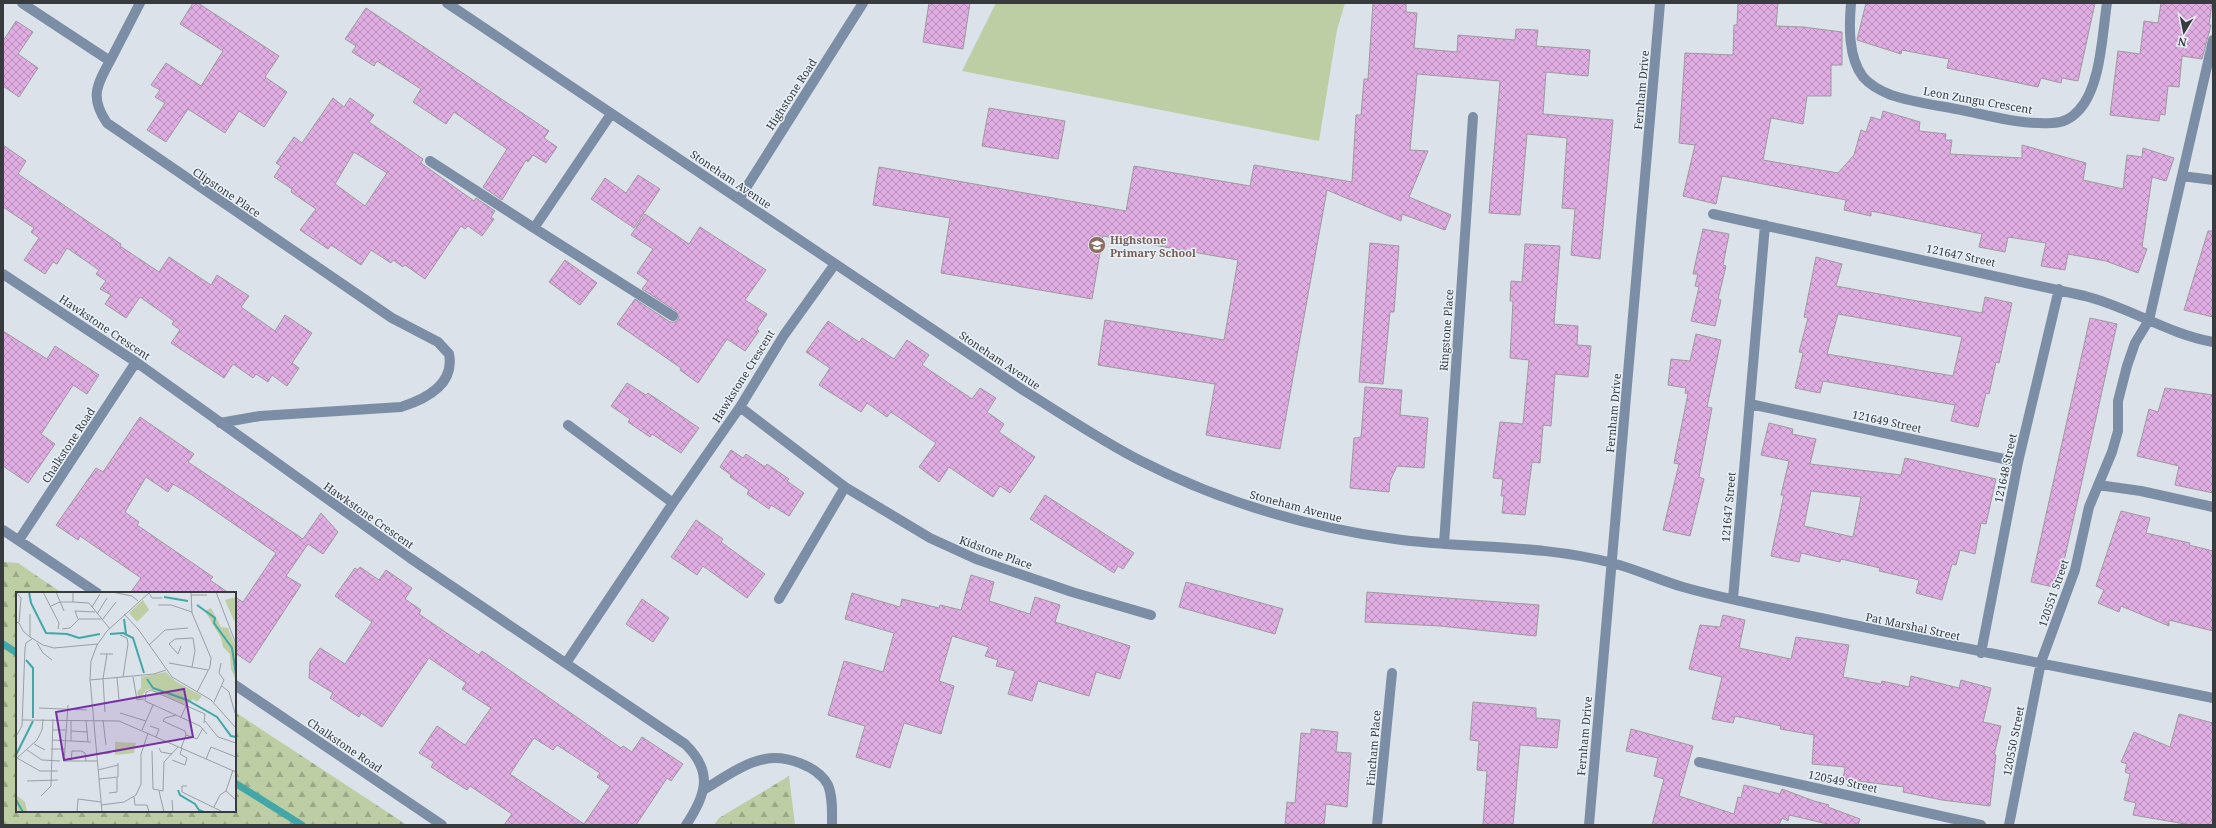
<svg xmlns="http://www.w3.org/2000/svg" width="2216" height="828" viewBox="0 0 2216 828" font-family="'Noto Serif',serif">
<style>
.green{fill:#bdcea4}
.forest{fill:url(#forest-firs)}
.lines{fill:none;stroke-linecap:round;stroke-linejoin:round}
.stream{stroke:#44a7a7;stroke-width:7}
.building{fill:url(#building-cross-hatch);stroke:#a099a0;fill-rule:evenodd}
.minor{stroke:#7b8ea5;stroke-width:10}
.labels{text-anchor:middle;dominant-baseline:central;stroke-width:3;stroke-linejoin:round;paint-order:stroke}
.street-label{font-size:11px;fill:#383b3e;stroke:#e8f0f8}
.education-label{font-size:11px;font-weight:bold;fill:#785e54;stroke:#e8f0f8;text-anchor:start}
.inset-river{fill:none;stroke:#44a7a7;stroke-width:2}
.inset-road{fill:none;stroke:#9a9fa5;stroke-width:1}
.view{fill:#7630a3;fill-opacity:0.15;stroke:#7630a3;stroke-width:2}
.inset-edge{fill:none;stroke:#383b3e;stroke-width:2}
</style>
<defs>
<pattern id="forest-firs" width="22" height="20" patternUnits="userSpaceOnUse"><rect width="22" height="20" fill="#bdcea4"/><path d="M5 1l3.5 6h-7zM16 11l3.5 6h-7z" fill="#9ba887"/></pattern>
<pattern id="building-cross-hatch" width="8" height="8" patternUnits="userSpaceOnUse"><rect width="8" height="8" fill="#dfade2"/><path d="M0 0l8 8M0 8l8-8" fill="none" stroke="#b68eb9"/></pattern>
</defs>
<rect width="100%" height="100%" fill="#dbe2ea"/>
<!-- green -->
<path class="green" d="M 996,3 L 1345,3 L 1337,30 L 1319,141 L 962,71 Z"/>
<!-- forest -->
<path class="forest" d="M 3,562 L 18,563 L 62,593 L 17,593 L 17,811 L 235,811 L 235,712 L 407,825 L 3,825 Z
M 789,776 L 795,825 L 714,825 L 719,818 Z"/>
<g class="lines">
<!-- stream -->
<path class="stream" d="M 3,644 L 17,653
M 235,783 L 302,825"/>
</g>
<!-- building -->
<path class="building" d="M 193,3 L 198,3 L 279,56 L 265,77 L 287,92 L 264,127 L 239,111 L 225,133 L 188,109 L 166,142 L 147,130 L 165,103 L 155,97 L 160,90 L 151,85 L 166,63 L 201,86 L 223,51 L 180,24 Z
M 929,3 L 970,3 L 963,49 L 923,42 Z
M 1373,3 L 1406,3 L 1406,12 L 1417,13 L 1414,48 L 1457,52 L 1458,35 L 1515,40 L 1516,29 L 1538,30 L 1536,46 L 1590,50 L 1588,76 L 1546,72 L 1543,114 L 1613,120 L 1600,259 L 1571,255 L 1575,209 L 1562,208 L 1567,138 L 1527,134 L 1520,215 L 1489,213 L 1500,81 L 1417,74 L 1410,150 L 1428,151 L 1409,197 L 1451,215 L 1445,230 L 1402,214 L 1401,221 L 1327,190 L 1280,449 L 1206,435 L 1215,384 L 1098,365 L 1105,320 L 1224,340 L 1238,260 L 1103,236 L 1092,299 L 941,273 L 950,218 L 873,205 L 879,167 L 1126,211 L 1134,166 L 1250,186 L 1254,165 L 1352,182 L 1356,115 L 1361,115 L 1364,79 L 1368,79 Z
M 1738,3 L 1778,3 L 1776,26 L 1803,27 L 1842,32 L 1842,65 L 1831,65 L 1831,96 L 1807,96 L 1803,124 L 1771,118 L 1763,160 L 1838,173 L 1854,155 L 1861,130 L 1866,132 L 1871,117 L 1881,120 L 1883,111 L 1920,122 L 1919,131 L 1946,134 L 1945,140 L 1952,140 L 1950,154 L 2022,158 L 2022,145 L 2086,163 L 2083,180 L 2123,189 L 2127,155 L 2142,157 L 2143,148 L 2174,158 L 2166,181 L 2152,177 L 2142,247 L 2147,249 L 2138,273 L 2106,261 L 2068,254 L 2065,270 L 2041,266 L 2046,243 L 2008,237 L 2005,252 L 1979,247 L 1982,234 L 1871,211 L 1871,216 L 1844,210 L 1846,200 L 1722,176 L 1716,204 L 1683,196 L 1695,145 L 1679,143 L 1685,53 L 1733,55 L 1734,25 L 1737,25 Z
M 1866,3 L 2095,3 L 2078,81 L 2062,78 L 2061,83 L 2041,78 L 2038,87 L 1947,68 L 1949,59 L 1902,50 L 1901,54 L 1857,40 Z
M 2161,3 L 2212,3 L 2209,25 L 2211,25 L 2202,59 L 2182,56 L 2179,87 L 2168,86 L 2165,115 L 2160,114 L 2159,121 L 2110,115 L 2118,51 L 2140,54 L 2144,21 L 2158,23 Z
M 366,8 L 549,131 L 544,138 L 557,147 L 546,163 L 533,155 L 528,162 L 526,160 L 502,200 L 483,187 L 507,149 L 454,112 L 446,124 L 413,102 L 421,89 L 377,61 L 374,66 L 352,52 L 356,46 L 345,39 Z
M 16,21 L 33,32 L 18,54 L 38,68 L 19,97 L 3,86 L 3,41 Z
M 333,98 L 344,107 L 350,98 L 374,115 L 369,122 L 423,159 L 421,163 L 474,201 L 476,198 L 495,211 L 491,217 L 494,219 L 482,236 L 468,226 L 465,229 L 461,226 L 425,279 L 405,265 L 403,267 L 393,260 L 391,263 L 371,250 L 361,265 L 331,245 L 328,249 L 300,230 L 316,209 L 291,192 L 292,189 L 274,177 L 281,166 L 276,163 L 294,137 L 302,143 ZM 354,152 L 387,173 L 365,206 L 335,184 Z
M 989,108 L 1065,121 L 1058,159 L 982,146 Z
M 3,145 L 26,161 L 18,174 L 121,244 L 120,246 L 159,272 L 169,257 L 211,285 L 217,275 L 249,296 L 241,307 L 275,331 L 285,315 L 312,333 L 292,363 L 299,368 L 287,386 L 272,375 L 268,382 L 256,374 L 253,378 L 233,364 L 224,378 L 171,343 L 180,330 L 172,324 L 174,321 L 140,297 L 126,318 L 105,304 L 111,295 L 100,289 L 106,281 L 96,274 L 99,270 L 67,248 L 57,264 L 53,262 L 45,274 L 24,260 L 39,238 L 31,232 L 34,228 L 3,207 Z
M 638,175 L 660,189 L 634,228 L 591,199 L 605,178 L 626,193 Z
M 645,214 L 689,244 L 700,227 L 766,270 L 745,300 L 767,314 L 757,329 L 759,331 L 745,351 L 727,339 L 698,383 L 680,370 L 681,368 L 617,324 L 635,299 L 670,322 L 676,322 L 679,317 L 676,311 L 642,289 L 648,281 L 637,273 L 653,249 L 631,235 Z
M 1703,229 L 1729,234 L 1723,265 L 1726,266 L 1718,299 L 1721,300 L 1715,326 L 1691,321 L 1699,287 L 1695,286 L 1698,274 L 1693,274 Z
M 2208,231 L 2213,231 L 2213,317 L 2184,310 Z
M 1370,243 L 1399,246 L 1394,312 L 1390,312 L 1383,384 L 1359,382 Z
M 1525,244 L 1560,246 L 1554,324 L 1578,326 L 1577,345 L 1591,346 L 1588,377 L 1555,374 L 1551,426 L 1543,425 L 1540,463 L 1532,462 L 1525,515 L 1502,513 L 1504,496 L 1501,496 L 1503,479 L 1493,478 L 1500,422 L 1523,424 L 1529,360 L 1510,358 L 1513,301 L 1510,301 L 1511,281 L 1522,282 Z
M 1816,257 L 1842,264 L 1836,286 L 1982,313 L 1985,297 L 2012,303 L 1999,363 L 1996,362 L 1989,394 L 1986,393 L 1978,427 L 1951,421 L 1955,405 L 1823,381 L 1820,393 L 1795,388 L 1803,353 L 1799,352 L 1808,318 L 1804,317 ZM 1838,314 L 1962,337 L 1953,376 L 1827,354 Z
M 565,260 L 597,283 L 580,305 L 549,282 Z
M 2090,318 L 2117,324 L 2058,588 L 2031,582 Z
M 828,321 L 859,342 L 862,338 L 894,359 L 907,340 L 929,355 L 922,365 L 972,399 L 980,388 L 996,398 L 987,412 L 1004,424 L 999,432 L 1035,457 L 1010,493 L 1000,486 L 993,497 L 949,467 L 939,482 L 919,467 L 936,443 L 891,412 L 887,417 L 867,403 L 861,412 L 819,385 L 830,368 L 806,352 Z
M 3,331 L 47,359 L 55,346 L 99,375 L 87,394 L 73,385 L 41,434 L 55,444 L 28,483 L 3,466 Z
M 1696,334 L 1721,340 L 1707,407 L 1712,408 L 1699,477 L 1704,479 L 1690,536 L 1663,530 L 1679,464 L 1674,463 L 1688,394 L 1685,393 L 1686,388 L 1668,385 L 1671,359 L 1690,361 Z
M 627,383 L 646,395 L 648,393 L 699,428 L 681,453 L 652,434 L 650,437 L 628,422 L 630,419 L 611,406 Z
M 1365,387 L 1402,390 L 1400,415 L 1428,418 L 1424,468 L 1397,466 L 1390,481 L 1389,492 L 1350,488 L 1354,438 L 1361,437 Z
M 2165,388 L 2213,395 L 2213,493 L 2175,485 L 2179,466 L 2137,456 L 2149,409 L 2158,412 Z
M 140,417 L 194,454 L 188,462 L 303,539 L 321,513 L 338,532 L 323,554 L 308,544 L 286,576 L 301,585 L 250,663 L 235,653 L 235,597 L 243,602 L 276,553 L 192,495 L 173,484 L 168,492 L 146,477 L 125,512 L 139,522 L 137,525 L 213,577 L 210,580 L 229,593 L 130,593 L 141,578 L 80,536 L 78,540 L 56,525 L 96,468 L 103,472 Z
M 1769,423 L 1793,429 L 1792,434 L 1816,439 L 1810,464 L 1901,475 L 1905,458 L 1996,479 L 1986,524 L 1981,523 L 1975,554 L 1960,550 L 1956,565 L 1952,564 L 1942,600 L 1916,593 L 1919,580 L 1879,571 L 1880,568 L 1841,559 L 1840,562 L 1801,553 L 1799,562 L 1771,556 L 1784,495 L 1781,495 L 1789,461 L 1761,455 ZM 1811,491 L 1861,497 L 1853,537 L 1804,526 Z
M 731,450 L 743,458 L 746,454 L 765,467 L 767,464 L 789,479 L 787,481 L 804,493 L 789,516 L 771,505 L 769,509 L 747,494 L 749,490 L 730,477 L 731,475 L 720,467 Z
M 1045,495 L 1134,553 L 1123,569 L 1118,566 L 1114,573 L 1030,519 Z
M 2121,511 L 2150,518 L 2146,533 L 2190,543 L 2189,545 L 2213,551 L 2213,631 L 2169,620 L 2169,626 L 2121,606 L 2119,612 L 2098,603 L 2104,590 L 2096,586 Z
M 696,520 L 723,539 L 721,542 L 765,574 L 747,598 L 703,566 L 697,575 L 671,557 Z
M 360,567 L 379,580 L 386,570 L 412,588 L 405,599 L 421,610 L 419,614 L 479,655 L 482,651 L 621,748 L 623,746 L 632,752 L 642,737 L 683,764 L 671,781 L 667,778 L 636,825 L 504,825 L 512,814 L 470,786 L 467,790 L 431,767 L 434,762 L 419,753 L 437,726 L 465,745 L 491,708 L 462,689 L 466,683 L 429,658 L 382,727 L 361,713 L 359,717 L 330,698 L 333,693 L 309,678 L 310,662 L 320,648 L 345,664 L 372,622 L 335,596 L 355,568 L 358,570 ZM 534,738 L 553,750 L 557,745 L 600,773 L 597,777 L 610,786 L 584,824 L 510,774 Z
M 971,575 L 994,582 L 989,601 L 1030,614 L 1035,597 L 1060,605 L 1055,622 L 1130,646 L 1120,679 L 1096,672 L 1089,696 L 1038,681 L 1032,701 L 1008,694 L 1015,671 L 996,666 L 998,660 L 985,656 L 989,647 L 952,636 L 939,681 L 954,686 L 941,734 L 904,723 L 890,768 L 856,757 L 865,726 L 828,715 L 844,661 L 883,672 L 894,633 L 845,619 L 852,593 L 900,607 L 902,599 L 939,608 L 940,605 L 961,610 Z
M 1186,582 L 1283,609 L 1275,634 L 1179,607 Z
M 1367,592 L 1539,605 L 1536,636 L 1440,626 L 1365,622 Z
M 642,599 L 669,618 L 653,642 L 626,624 Z
M 1723,615 L 1745,620 L 1739,648 L 1791,659 L 1796,637 L 1849,645 L 1843,677 L 1881,684 L 1882,681 L 1909,687 L 1911,676 L 1959,688 L 1961,680 L 1991,688 L 1983,722 L 2001,726 L 1994,755 L 1996,755 L 1990,806 L 1942,800 L 1903,792 L 1904,787 L 1843,779 L 1845,767 L 1812,764 L 1814,735 L 1780,729 L 1781,726 L 1735,716 L 1733,723 L 1712,719 L 1722,677 L 1689,669 L 1700,625 L 1720,627 Z
M 1473,702 L 1536,708 L 1536,718 L 1560,720 L 1557,748 L 1520,745 L 1513,825 L 1483,825 L 1487,771 L 1477,770 L 1479,741 L 1470,740 Z
M 2179,714 L 2213,723 L 2213,825 L 2191,825 L 2133,815 L 2136,803 L 2124,800 L 2130,774 L 2125,772 L 2127,764 L 2121,762 L 2134,732 L 2170,747 Z
M 1311,729 L 1338,732 L 1336,752 L 1351,753 L 1347,807 L 1326,804 L 1324,825 L 1285,825 L 1287,802 L 1295,803 L 1301,733 L 1311,734 Z
M 1631,729 L 1693,746 L 1679,796 L 1734,814 L 1738,797 L 1741,798 L 1744,785 L 1780,794 L 1782,789 L 1814,801 L 1829,805 L 1828,807 L 1860,819 L 1858,825 L 1832,825 L 1789,815 L 1788,821 L 1782,818 L 1779,825 L 1652,825 L 1664,779 L 1654,776 L 1658,758 L 1626,751 Z"/>
<g class="lines">
<!-- minor -->
<path class="minor" d="M 22,3 L 110,61 L 140,3
M 447,3 L 1023,390 C 1062,414 1100,440 1141,461 C 1221,502 1306,527 1395,539 C 1467,549 1541,544 1612,563 C 1636,569 1659,580 1683,587 C 1732,601 1784,610 1835,621 C 1960,648 2087,672 2213,698
M 1851,3 C 1849,26 1848,57 1863,77 C 1870,85 1881,91 1891,95 C 1912,102 1935,105 1956,109 C 1988,115 2020,125 2052,123 C 2063,123 2072,118 2079,110 C 2101,86 2102,35 2107,3
M 110,61 C 96,86 90,98 107,123 L 392,318 L 438,342 L 449,354 C 455,384 426,399 401,407 L 260,416 L 220,423
M 611,114 L 534,228 L 673,316
M 430,161 L 534,228
M 2182,176 L 2213,180
M 739,199 L 863,3
M 1713,214 L 2085,296 C 2129,307 2168,334 2213,342
M 3,274 L 136,362 L 410,558 L 685,744 C 714,772 706,795 686,825
M 1750,404 L 2018,462
M 740,407 L 845,487 L 930,538 L 976,559 L 1072,592 L 1151,615
M 568,425 L 673,503
M 2098,485 L 2141,491 L 2213,507
M 3,530 L 97,593
M 19,540 L 136,362
M 1444,544 L 1473,117
M 779,599 L 845,487
M 1733,599 L 1765,225
M 1981,653 L 2018,462 L 2059,289
M 566,663 L 673,503 L 740,407 L 784,335 L 835,264
M 235,685 L 442,825
M 1699,762 L 1981,825
M 705,789 C 723,778 744,763 765,759 C 786,755 818,766 828,785 C 833,797 832,813 832,825
M 1377,825 L 1392,673
M 1589,825 L 1660,3
M 2009,825 L 2041,662 L 2075,570 L 2089,507 L 2112,452 L 2118,431 L 2118,401 L 2127,366 L 2135,343 L 2149,320 L 2213,40"/>
</g>
<!-- icons -->
<defs>
<symbol id="school-disc" viewBox="-11 -11 22 22"><circle r="9.5" fill="#8d6e63" stroke="#e8f0f8"/><path d="M0-5L7-2L0 1L-7-2ZM-4 1L0 2.5L4 1V4Q0 6-4 4Z" fill="#fff"/></symbol>
</defs>
<g fill-rule="evenodd">
<use href="#school-disc" x="1087" y="235" width="20" height="20"/>
</g>
<g class="labels">
<!-- street labels -->
<g class="street-label">
<text transform="translate(1641 90) rotate(-85)">Fernham Drive</text>
<text transform="translate(791 94) rotate(-57)">Highstone Road</text>
<text transform="translate(1978 100) rotate(10)">Leon Zungu Crescent</text>
<text transform="translate(731 179) rotate(34)">Stoneham Avenue</text>
<text transform="translate(227 192) rotate(34)">Clipstone Place</text>
<text transform="translate(1961 255) rotate(12)">121647 Street</text>
<text transform="translate(105 327) rotate(34)">Hawkstone Crescent</text>
<text transform="translate(1446 330) rotate(-86)">Ringstone Place</text>
<text transform="translate(1000 360) rotate(34)">Stoneham Avenue</text>
<text transform="translate(743 376) rotate(-58)">Hawkstone Crescent</text>
<text transform="translate(1613 413) rotate(-85)">Fernham Drive</text>
<text transform="translate(1887 421) rotate(12)">121649 Street</text>
<text transform="translate(68 445) rotate(-57)">Chalkstone Road</text>
<text transform="translate(2005 468) rotate(-78)">121648 Street</text>
<text transform="translate(1296 506) rotate(15)">Stoneham Avenue</text>
<text transform="translate(1728 507) rotate(-85)">121647 Street</text>
<text transform="translate(369 515) rotate(35)">Hawkstone Crescent</text>
<text transform="translate(996 552) rotate(20)">Kidstone Place</text>
<text transform="translate(2053 593) rotate(-71)">120551 Street</text>
<text transform="translate(1913 626) rotate(12)">Pat Marshal Street</text>
<text transform="translate(1584 736) rotate(-85)">Fernham Drive</text>
<text transform="translate(2013 741) rotate(-79)">120550 Street</text>
<text transform="translate(345 745) rotate(34)">Chalkstone Road</text>
<text transform="translate(1373 748) rotate(-85)">Fincham Place</text>
<text transform="translate(1843 781) rotate(12)">120549 Street</text>
</g>
<!-- education labels -->
<g class="education-label">
<text x="1110" y="239">Highstone<tspan x="1110" dy="13">Primary School</tspan></text>
</g>
</g>
<!-- overview -->
<g transform="translate(16 592)">
<rect width="220" height="220" fill="#dbe2ea"/>
<path d="M 219,5 L 220,29 L 218,29 L 209,8 ZM 127,8 L 133,18 L 121,30 L 113,21 ZM 99,150 L 120,151 L 118,161 L 99,163 Z" fill="#bdcea4"/>
<path d="M 195,16 L 205,35 L 212,36 L 220,55 L 220,88 L 215,77 L 214,62 L 207,55 L 205,46 L 189,19 ZM 150,80 L 159,89 L 186,104 L 181,110 L 177,107 L 170,113 L 134,97 L 130,98 L 123,108 L 121,100 L 125,96 L 125,85 ZM 0,203 L 9,210 L 11,220 L 2,220 Z" fill="#bdcea4"/>
<path class="inset-river" d="M 13,0 L 15,11 L 30,41 L 51,42 L 63,46 L 84,42M 148,5 L 172,9M 181,13 L 199,26 L 198,31 L 216,56 L 220,82M 108,27 L 110,42M 94,42 L 107,41 L 117,46 L 128,81M 10,68 L 17,76 L 17,126M 131,87 L 137,96 L 171,108 L 201,125 L 215,144 L 220,145M 0,163 L 17,129M 162,198 L 164,203 L 179,212 L 183,218 L 188,220M 0,208 L 7,220"/>
<path class="inset-road" d="M 0,0 L 5,6 L 3,30M 27,0 L 43,31 L 42,37M 40,0 L 48,19M 57,0 L 57,10 L 73,11 L 94,37M 96,0 L 116,4 L 122,9M 175,0 L 176,21 L 195,66 L 194,75 L 181,100M 200,0 L 220,52M 133,1 L 136,6 L 146,6M 175,3 L 191,3M 142,13 L 155,13 L 176,20M 35,14 L 44,10 L 57,10M 76,15 L 84,2M 14,22 L 14,45 L 27,53 L 38,56 L 82,52M 81,22 L 91,6M 108,22 L 122,37 L 156,85 L 195,108 L 220,136M 62,27 L 59,19 L 79,20M 86,28 L 100,10M 0,30 L 3,31 L 7,39 L 14,45M 46,37 L 54,36 L 63,27 L 85,27M 104,43 L 111,46 L 112,52 L 107,85M 21,51 L 27,61 L 36,68M 133,53 L 149,38 L 172,36M 165,54 L 162,62 L 153,52 L 159,47 L 177,46 L 179,59 L 176,75M 84,62 L 97,62M 153,71 L 192,78M 117,85 L 121,108 L 128,107M 101,86 L 103,107M 74,88 L 138,82 L 150,78M 206,94 L 213,100 L 219,121M 198,110 L 208,88 L 203,81 L 205,71M 52,113 L 48,169 L 81,169M 23,116 L 71,118M 89,120 L 87,87 L 91,62M 104,121 L 130,129M 160,123 L 149,126 L 147,129 L 169,139 L 170,143M 165,125 L 170,114M 6,128 L 103,129 L 220,180M 70,128 L 72,150M 87,128 L 90,153M 189,129 L 202,145 L 220,151M 188,131 L 189,122 L 135,98 L 130,100 L 129,109 L 184,134 L 191,142M 134,134 L 143,137 L 140,145M 37,138 L 50,138M 126,138 L 137,113M 55,139 L 71,140M 0,144 L 6,134 L 9,56 L 10,51 L 16,47M 36,148 L 75,150M 55,149 L 55,128M 18,152 L 29,158M 143,156 L 145,160 L 156,162M 165,156 L 170,143 L 181,147 L 187,136M 35,157 L 49,157M 11,158 L 26,168 L 44,169M 136,159 L 137,197 L 147,199 L 148,170 L 162,155M 81,162 L 94,161M 1,166 L 24,179 L 42,179M 0,167 L 21,148 L 26,138 L 27,127M 190,167 L 195,155 L 220,165M 156,168 L 169,173 L 171,166 L 164,162 L 166,156M 55,169 L 56,159 L 65,159 L 69,161 L 70,169M 82,178 L 102,173M 83,187 L 102,185 L 102,171M 11,189 L 42,188M 171,194 L 166,194 L 166,200 L 207,220M 143,199 L 148,220M 210,199 L 217,178M 210,199 L 220,208M 93,201 L 101,200 L 101,186M 25,204 L 35,194 L 37,127M 118,205 L 119,213 L 131,213 L 133,220M 156,208 L 157,220M 85,213 L 108,210 L 120,203 L 125,192 L 125,162 L 132,141M 198,215 L 204,203 L 210,199M 61,220 L 62,207 L 85,210M 86,220 L 74,87 L 75,69 L 81,53 L 91,39 L 134,0"/>
<path class="view" d="M 168,97 L 177,145 L 48,168 L 40,120 Z"/>
<rect width="220" height="220" class="inset-edge"/>
</g>
<!-- border -->
<rect width="2216" height="828" fill="none" stroke="#383b3e" stroke-width="8"/>
<!-- north arrow -->
<g transform="translate(2184 32) rotate(190)" stroke="#e8f0f8" stroke-width="3" paint-order="stroke">
<path d="M0-3L7 15L0 10L-7 15Z" fill="#383b3e"/>
<text y="-6" font-size="11" font-weight="bold" text-anchor="middle" fill="#383b3e">N</text>
</g>
</svg>
